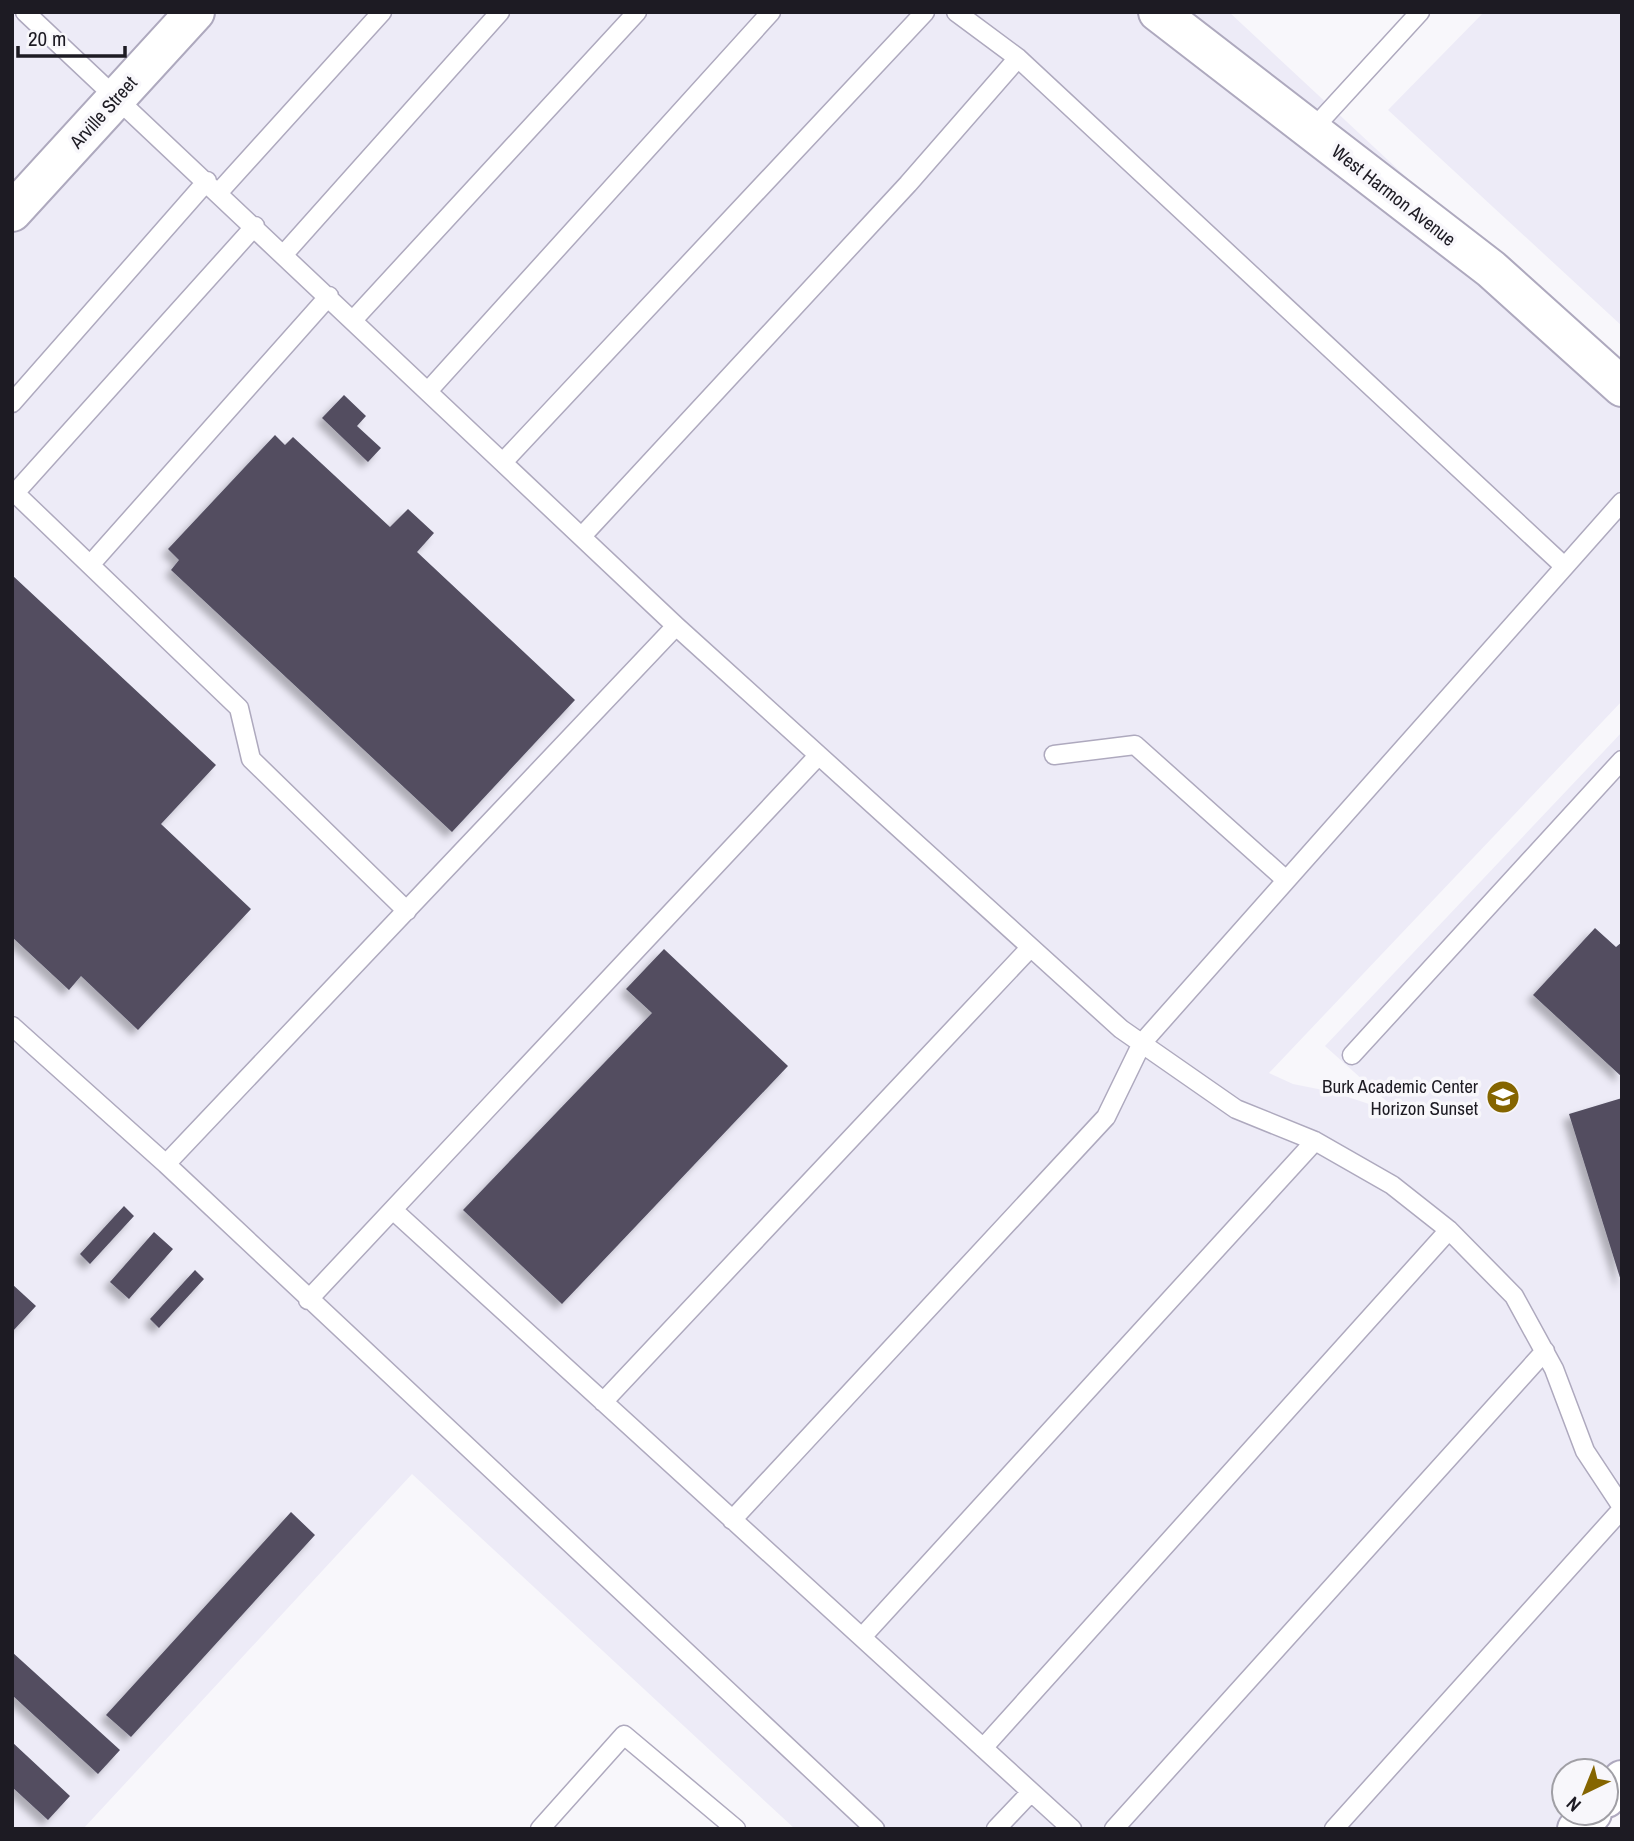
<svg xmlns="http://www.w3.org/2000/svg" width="1634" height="1841" viewBox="0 0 1634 1841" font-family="'Archivo Narrow',sans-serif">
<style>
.built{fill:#edebf7}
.building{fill:#524e61;filter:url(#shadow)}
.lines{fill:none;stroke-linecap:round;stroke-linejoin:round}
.lane-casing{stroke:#aea9be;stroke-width:21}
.secondary-casing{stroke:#aea9be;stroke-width:42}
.lane{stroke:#fff;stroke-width:18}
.secondary{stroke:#fff;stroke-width:38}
.labels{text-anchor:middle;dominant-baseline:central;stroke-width:7;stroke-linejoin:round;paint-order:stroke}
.street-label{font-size:19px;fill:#1d1b23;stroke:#f8f7fb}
.poi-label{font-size:19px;fill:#1d1b23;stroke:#f8f7fb;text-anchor:end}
</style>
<defs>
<filter id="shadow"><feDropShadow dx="-6" dy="6" stdDeviation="3.5" flood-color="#0004"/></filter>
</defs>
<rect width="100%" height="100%" fill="#f8f7fb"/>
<!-- built -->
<path class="built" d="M 12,12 L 1229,12 L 1622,378 L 1622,701 L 1269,1073 L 1293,1084 L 1333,1092 L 1402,1115 L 1325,1046 L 1622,732 L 1622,1780 L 1606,1771 L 1564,1771 L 1564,1813 L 1592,1813 L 1577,1829 L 795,1829 L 412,1474 L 83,1829 L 12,1829 Z
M 1484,12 L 1622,12 L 1622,326 L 1388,110 Z"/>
<!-- building -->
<path class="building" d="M 344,395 L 366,416 L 357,426 L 381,448 L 368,462 L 322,418 Z
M 275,435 L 285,445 L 293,437 L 390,527 L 408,509 L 434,533 L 417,552 L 575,700 L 452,832 L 171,570 L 179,560 L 168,549 Z
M 12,575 L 216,765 L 161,824 L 251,909 L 138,1030 L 81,976 L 69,990 L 12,937 Z
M 1595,928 L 1616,947 L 1622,942 L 1622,1077 L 1533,995 Z
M 664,949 L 788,1066 L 562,1304 L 463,1210 L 652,1013 L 626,989 Z
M 1622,1098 L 1622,1281 L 1621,1281 L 1569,1114 Z
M 124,1206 L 134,1216 L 90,1264 L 80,1254 Z
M 154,1232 L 173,1249 L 129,1299 L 110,1282 Z
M 195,1270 L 204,1279 L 159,1328 L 150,1319 Z
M 12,1284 L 36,1306 L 12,1332 Z
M 291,1512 L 315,1535 L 131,1737 L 106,1715 Z
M 12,1652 L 120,1750 L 98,1774 L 12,1695 Z
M 12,1742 L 70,1796 L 48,1820 L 12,1787 Z"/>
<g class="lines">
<defs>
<path id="lane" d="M 25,12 L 676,626 L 1121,1029 L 1236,1109 L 1315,1141 L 1392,1185 L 1449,1230 L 1514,1296 L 1554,1369 L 1585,1451 L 1622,1507
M 956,12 L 1018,58 L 1564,566
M 1311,131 L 1420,12
M 219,192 L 382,12
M 255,226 L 15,493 L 239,708 L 251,759 L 407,911
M 284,254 L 500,12
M 354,319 L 637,12
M 429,390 L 771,12
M 12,403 L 207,181
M 504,461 L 925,12
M 583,535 L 908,184 L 1018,58
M 90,565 L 329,296
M 1054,755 L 1135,745 L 1286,880
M 12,1026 L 166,1164 L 875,1829
M 1352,1055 L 1622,760
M 166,1164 L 676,626
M 393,1210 L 1072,1829
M 308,1300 L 817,757
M 603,1402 L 1030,948
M 732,1520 L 1106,1117 L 1142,1043 L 1622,502
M 862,1637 L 1315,1141
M 983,1748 L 1449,1230
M 540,1829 L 624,1735 L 736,1829
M 996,1829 L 1031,1792
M 1114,1829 L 1545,1351
M 1334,1829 L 1622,1509"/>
<path id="secondary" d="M 1158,12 L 1491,269 L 1622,387
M 12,212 L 195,12
M 1606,1798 L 1622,1780
M 1577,1829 L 1592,1813"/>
</defs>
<!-- lane casing -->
<use href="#lane" class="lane-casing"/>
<!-- secondary casing -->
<use href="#secondary" class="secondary-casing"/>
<!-- lane -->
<use href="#lane" class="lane"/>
<!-- secondary -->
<use href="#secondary" class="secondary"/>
</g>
<!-- icons -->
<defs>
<symbol id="school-disc" viewBox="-11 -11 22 22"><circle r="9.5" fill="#856500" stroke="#f8f7fb"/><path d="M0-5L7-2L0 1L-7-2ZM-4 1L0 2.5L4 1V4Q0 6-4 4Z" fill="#fff"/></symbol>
</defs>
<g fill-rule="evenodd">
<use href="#school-disc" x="1484" y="1078" width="38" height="38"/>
</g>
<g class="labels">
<!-- street labels -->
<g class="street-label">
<text transform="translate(103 112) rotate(-48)">Arville Street</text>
<text transform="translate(1394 195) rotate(38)">West Harmon Avenue</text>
</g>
<!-- poi labels -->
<g class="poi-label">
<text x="1478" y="1086">Burk Academic Center<tspan x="1478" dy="22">Horizon Sunset</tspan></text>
</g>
</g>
<!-- border -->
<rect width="1634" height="1841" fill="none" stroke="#1d1b23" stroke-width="28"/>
<!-- north arrow -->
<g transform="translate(1585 1792) rotate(223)"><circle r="33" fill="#f8f7fb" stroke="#a09fa5" stroke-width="2"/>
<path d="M0-5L12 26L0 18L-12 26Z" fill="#856500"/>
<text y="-10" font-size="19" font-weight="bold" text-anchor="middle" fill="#1d1b23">N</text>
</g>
<!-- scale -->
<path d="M18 46v10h107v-10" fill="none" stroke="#1d1b23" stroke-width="3.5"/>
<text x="28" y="46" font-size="21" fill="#1d1b23" stroke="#f8f7fb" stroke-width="5" paint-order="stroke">20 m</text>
</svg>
